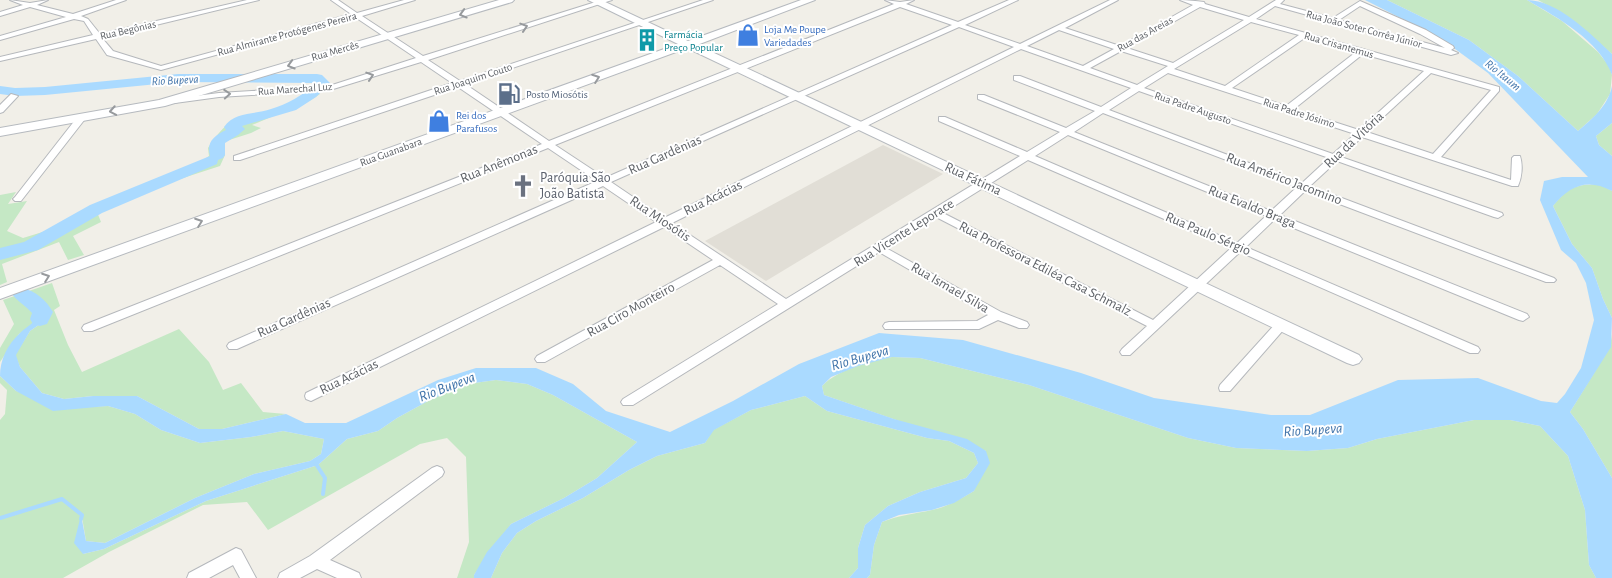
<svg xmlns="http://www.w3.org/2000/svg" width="1612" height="578" viewBox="0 0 1612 578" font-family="'Alegreya Sans',sans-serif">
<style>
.education{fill:#e1ded6}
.green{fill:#c5e8c5}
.water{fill:#aadaff}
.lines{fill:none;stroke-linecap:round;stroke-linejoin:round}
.stream{stroke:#aadaff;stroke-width:4}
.river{fill:#aadaff;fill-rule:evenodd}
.street-casing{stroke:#b5b8bc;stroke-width:2}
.secondary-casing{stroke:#b6babf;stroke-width:2}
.street{fill:#fff;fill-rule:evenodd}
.secondary{fill:#fff;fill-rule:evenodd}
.oneway{stroke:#979a9d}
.labels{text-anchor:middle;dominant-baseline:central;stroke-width:4;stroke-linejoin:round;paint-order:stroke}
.far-shop-label{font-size:11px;fill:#366cbe;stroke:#fff;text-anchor:start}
.far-street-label{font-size:11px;fill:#5f6368;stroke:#fff}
.far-culture-label{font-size:11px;fill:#0d838f;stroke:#fff;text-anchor:start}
.far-service-label{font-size:11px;fill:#4e5e75;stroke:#fff;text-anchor:start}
.far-water-label{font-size:12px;font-style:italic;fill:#4174aa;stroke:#fff}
.street-label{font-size:14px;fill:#5f6368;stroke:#fff}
.worship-label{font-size:14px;fill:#5b616d;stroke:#fff;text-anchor:start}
.water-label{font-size:15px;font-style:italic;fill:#4174aa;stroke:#fff}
</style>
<rect width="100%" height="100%" fill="#f1efe8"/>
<!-- education -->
<path class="education" d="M 883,145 L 943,174 L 766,281 L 705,241 Z"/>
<!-- green -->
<path class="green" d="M 1387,0 L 1527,0 L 1562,21 L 1598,52 L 1609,66 L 1612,75 L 1610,94 L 1597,114 L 1578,131 L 1518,76 L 1469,40 Z
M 1538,0 L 1612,0 L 1612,54 L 1570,18 Z
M 320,94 L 311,100 L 252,125 L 261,128 L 251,133 L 223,142 L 225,155 L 220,166 L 137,193 L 127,201 L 97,212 L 101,222 L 73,236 L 84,255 L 68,260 L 59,242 L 2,264 L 7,282 L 0,285 L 0,195 L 16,192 L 8,204 L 27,201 L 7,231 L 23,238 L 62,226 L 136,188 L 195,166 L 209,156 L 208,148 C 215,137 223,126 235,120 C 246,115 258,117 270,114 C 288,109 302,95 320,94 Z
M 1612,123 L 1612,156 L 1599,145 L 1596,136 Z
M 1599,184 L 1612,191 L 1612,318 L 1603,299 L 1592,268 L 1572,244 L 1553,206 C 1569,186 1575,185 1599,184 Z
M 52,283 L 60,306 L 54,310 L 68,345 L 82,372 L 179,329 L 209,362 L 223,390 L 241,383 L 263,412 L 286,414 L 222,429 L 199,429 L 137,396 L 93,396 L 64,399 L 42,393 L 20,367 L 15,355 L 30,331 L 43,322 L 48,311 L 45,305 L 29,299 L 28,307 L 38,313 L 35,323 L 19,334 L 0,362 L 0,348 L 14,324 L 3,300 Z
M 1612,334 L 1612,478 L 1583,429 L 1570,412 L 1610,347 Z
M 892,357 L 920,358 L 1029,385 L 1188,438 L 1236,448 L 1307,451 L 1348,448 L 1377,439 L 1474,420 L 1510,420 L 1540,426 L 1568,456 L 1585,510 L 1589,565 L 1596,578 L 867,578 L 870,575 L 874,545 L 882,522 C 899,515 914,514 932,510 C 947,507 960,499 974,491 L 986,451 L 824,395 L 822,386 C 840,368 868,363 892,357 Z
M 0,376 L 16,391 L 84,407 L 108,406 L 135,414 L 161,430 L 200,443 L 251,437 L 283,431 L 324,439 L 321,454 L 310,461 L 254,474 L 195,498 L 105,543 L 86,541 L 82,517 L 83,554 L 104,549 L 206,501 L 318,465 L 347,439 L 378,431 L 397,418 L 430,400 L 467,384 L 496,380 L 527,384 L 553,395 L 637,442 L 597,478 L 564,498 L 511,524 L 474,575 L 474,578 L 457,578 L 469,542 L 466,457 L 447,438 L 420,444 L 268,530 L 247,502 L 203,505 L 109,552 L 63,578 L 0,578 L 0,420 L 5,414 L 7,390 L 0,383 Z
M 805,396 L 827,411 L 927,438 L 949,441 L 974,453 L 978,463 L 966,478 L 920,492 L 888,506 L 865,525 L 858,548 L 858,568 L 849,578 L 491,578 L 502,553 L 517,533 L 536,521 L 583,498 L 629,470 L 657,456 L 705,443 L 713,430 L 751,410 Z"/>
<!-- water -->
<path class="water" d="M 1365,0 L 1387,0 L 1469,40 L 1518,76 L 1578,131 C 1592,119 1608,106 1612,86 L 1612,123 L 1596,136 L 1599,145 L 1612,156 L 1612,191 C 1588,178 1570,185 1553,206 L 1572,244 L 1592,268 L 1603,299 L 1612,318 L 1611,347 L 1570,412 L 1583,429 L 1612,478 L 1612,578 L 1596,578 L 1589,565 L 1585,510 L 1568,456 L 1540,426 L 1510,420 L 1474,420 L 1377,439 L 1348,448 L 1307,451 L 1236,448 L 1188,438 L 1029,385 L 920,358 L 892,357 L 858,366 L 831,377 L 822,386 L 824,395 L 894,419 L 967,439 L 986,451 L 990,463 L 974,491 L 954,503 L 932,510 L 899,515 L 882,522 L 874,545 L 870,575 L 867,578 L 849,578 L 858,568 L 858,548 L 865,525 L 888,506 L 920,492 L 966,478 L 978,463 L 974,453 L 949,441 L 927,438 L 827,411 L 805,396 L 751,410 L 714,430 L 705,443 L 657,456 L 629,470 L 583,498 L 536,521 L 517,533 L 502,553 L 491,578 L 474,578 L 474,575 L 487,552 L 511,524 L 564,498 L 597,478 L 637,442 L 553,395 L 527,384 L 496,380 L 467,384 L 430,400 L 397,418 L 378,431 L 347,439 L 318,465 L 206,501 L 104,549 L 83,554 L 74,543 L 81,515 L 86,541 L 105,543 L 195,498 L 254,474 L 310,461 L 321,454 L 324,439 L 283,431 L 251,437 L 200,443 L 161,430 L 135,414 L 108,406 L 53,411 L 16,391 L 0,376 C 0,360 7,345 20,333 C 28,325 34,325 38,313 L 28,307 L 30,298 L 45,305 L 48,310 L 43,322 L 30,331 L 16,355 L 20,367 L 42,393 L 64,399 L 93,396 L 137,396 L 199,429 L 222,429 L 286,414 L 305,423 L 346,423 L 438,380 L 476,368 L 536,368 L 573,384 L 606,411 L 670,432 L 733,401 L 799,364 L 879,333 L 963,340 L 1081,373 L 1154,398 L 1271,415 L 1310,415 L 1398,380 L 1478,378 L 1541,401 L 1557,403 L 1565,394 L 1581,368 L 1594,320 L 1586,283 L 1576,263 L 1561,250 L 1540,200 L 1544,181 L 1562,177 L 1588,177 L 1488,73 L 1440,38 Z
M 1527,0 C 1557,0 1591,34 1612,54 L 1612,75 C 1599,40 1558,18 1527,0 Z"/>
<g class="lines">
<!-- stream -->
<path class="stream" d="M 316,464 L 325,478 L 323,494
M 0,518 L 62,499 L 82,515 L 81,519"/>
<!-- river -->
<path class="river" d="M 178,74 L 317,74 L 322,75 L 330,83 L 316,97 L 296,110 L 242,126 L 245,129 L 238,135 L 225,143 L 225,155 L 223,158 L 218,160 L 217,164 L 102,213 L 38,250 L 0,260 L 0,248 L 24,242 L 90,205 L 210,156 C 206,142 214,136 226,130 L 224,127 C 235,111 255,115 271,109 C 287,104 303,96 315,83 L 178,82 L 45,95 L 15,96 L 0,94 L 0,86 L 15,88 L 45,87 Z
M 22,288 C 36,291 46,300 53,312 L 47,324 L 40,326 L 33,324 L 30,319 L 32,313 C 26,306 17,301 12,294 L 15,289 Z"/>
<defs>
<path id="street" d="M 10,0 L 30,3 L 48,0 L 37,5 L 73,14 L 116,0 L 126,0 L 81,16 L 88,19 L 100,34 L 247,0 L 259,0 L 102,38 L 113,51 L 161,66 L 351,14 L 331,0 L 338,0 L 357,13 L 404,0 L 415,0 L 362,16 L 423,56 L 602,0 L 612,0 L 428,60 L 460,81 L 703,0 L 713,0 L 465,84 L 549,141 L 894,4 L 885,0 L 900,2 L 914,0 L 906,4 L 958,22 L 1009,0 L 1018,0 L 965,25 L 1020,44 L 1110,0 L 1118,0 L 1065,28 L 1120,46 L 1193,5 L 1180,0 C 1188,0 1196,1 1204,2 L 1205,4 L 1249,17 L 1276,0 L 1284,0 L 1280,4 L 1333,18 L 1360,1 L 1426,30 L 1453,46 L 1454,48 L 1451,50 L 1458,53 L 1451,55 L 1275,6 L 1256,19 L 1499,87 L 1499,91 L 1441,157 L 1511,180 L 1512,158 L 1514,156 L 1520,156 C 1523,165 1522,177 1518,186 L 1512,186 L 1362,137 L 1341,157 L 1502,213 L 1503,215 L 1498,218 L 1494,217 L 1337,161 L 1310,186 L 1554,278 L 1556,280 L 1554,282 L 1546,282 L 1305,191 L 1280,215 L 1527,314 L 1529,317 L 1523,321 L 1519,320 L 1274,220 L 1246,247 L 1478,347 L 1480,350 L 1478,353 L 1470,353 L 1240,252 L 1130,355 L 1122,355 L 1120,352 L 1122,349 L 1147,326 L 936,217 L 886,248 L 1001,312 L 1027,322 L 1029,325 L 1027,328 L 1019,328 L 998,320 L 979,329 L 885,329 L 883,326 L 885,323 L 889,322 L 977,321 L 988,315 L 879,252 L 633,405 L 623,405 L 621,402 L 623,399 L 778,304 L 720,265 L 545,362 L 537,362 L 535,359 L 537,356 L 713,260 L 664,227 L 311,401 L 306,399 L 305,396 L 306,393 L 656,222 L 603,186 L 237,349 L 229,349 L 227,346 L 229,343 L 597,181 L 548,148 L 92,331 L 84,331 L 82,328 L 84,325 L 542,144 L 458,87 L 240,160 L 234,160 L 234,156 L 452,83 L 421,62 L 330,90 L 219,97 L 175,103 L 171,101 L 172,99 L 219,93 L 329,86 L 416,58 L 355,17 L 161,70 L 107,55 L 96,39 L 0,61 L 0,57 L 93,35 L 84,21 L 74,19 L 0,40 L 0,36 L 66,17 L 30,7 L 0,16 L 0,12 L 23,5 ZM 1360,6 L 1420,34 L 1445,48 L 1339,20 ZM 900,7 L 952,25 L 605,178 L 555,145 ZM 1200,7 L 1244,20 L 1173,63 L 1127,48 ZM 1251,22 L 1299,35 L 1225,86 L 1174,69 ZM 959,27 L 1014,47 L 664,218 L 611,182 ZM 1059,30 L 1114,49 L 1083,66 L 1027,46 ZM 1306,37 L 1356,52 L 1286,106 L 1232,88 ZM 1021,49 L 1131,88 L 1101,107 L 1020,76 L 1014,76 L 1014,80 L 1095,111 L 1066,128 L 984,95 L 978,95 L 978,99 L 1060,132 L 1027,152 L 945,117 L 939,117 L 939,121 L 1020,156 L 786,299 L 672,223 ZM 1121,51 L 1168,66 L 1137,85 L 1090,68 ZM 1363,54 L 1424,71 L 1359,130 L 1294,109 ZM 1168,73 L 1355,134 L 1333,154 L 1144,88 ZM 1431,73 L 1491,90 L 1433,154 L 1367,132 ZM 1139,91 L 1329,158 L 1302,183 L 1109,110 ZM 1103,113 L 1297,187 L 1271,211 L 1074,132 ZM 1068,135 L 1266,216 L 1237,243 L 1035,156 ZM 1028,160 L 1231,248 L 1153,320 L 943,213 Z
M 11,94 L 18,96 L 3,112 L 0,113 L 0,105 Z
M 82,114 L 85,115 L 85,119 L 21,201 L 15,201 L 13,199 L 15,197 L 79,115 Z
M 1281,321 L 1287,325 L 1285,328 L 1230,391 L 1220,391 L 1219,388 L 1220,385 L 1277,322 Z
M 437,466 L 442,468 L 444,472 L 442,476 L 330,560 L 359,573 L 361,578 L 337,578 L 317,569 L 300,578 L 278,578 L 280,573 L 310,556 L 432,468 Z
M 236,548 L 241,550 L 256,578 L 240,578 L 233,565 L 209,578 L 187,578 L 189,573 Z"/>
<path id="secondary" d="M 499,0 L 514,0 L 512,2 L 165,106 L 0,136 L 0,128 L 159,100 Z
M 588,0 L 601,0 L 688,41 L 801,0 L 815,0 L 697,45 L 1359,355 L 1362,359 L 1359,363 L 1353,365 L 1347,363 L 687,48 L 0,299 L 0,288 L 678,44 Z"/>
</defs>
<!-- street casing -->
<use href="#street" class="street-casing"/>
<!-- secondary casing -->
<use href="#secondary" class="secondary-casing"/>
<!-- street -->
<use href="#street" class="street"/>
<!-- secondary -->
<use href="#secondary" class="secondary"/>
</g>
<!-- one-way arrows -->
<defs><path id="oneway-chevron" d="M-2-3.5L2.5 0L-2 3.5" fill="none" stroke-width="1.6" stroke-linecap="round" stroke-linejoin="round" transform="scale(1.25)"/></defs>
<g class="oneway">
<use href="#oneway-chevron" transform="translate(463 14) rotate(164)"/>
<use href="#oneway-chevron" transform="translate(524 27) rotate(-18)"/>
<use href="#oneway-chevron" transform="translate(291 65) rotate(164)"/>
<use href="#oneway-chevron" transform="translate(370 76) rotate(-18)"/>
<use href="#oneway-chevron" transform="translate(596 78) rotate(-20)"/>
<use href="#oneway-chevron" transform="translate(227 94) rotate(-4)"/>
<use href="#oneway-chevron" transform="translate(113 111) rotate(170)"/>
<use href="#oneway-chevron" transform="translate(199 222) rotate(-20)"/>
<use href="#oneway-chevron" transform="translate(46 277) rotate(-20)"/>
</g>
<!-- icons -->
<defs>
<symbol id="shop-bare" viewBox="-9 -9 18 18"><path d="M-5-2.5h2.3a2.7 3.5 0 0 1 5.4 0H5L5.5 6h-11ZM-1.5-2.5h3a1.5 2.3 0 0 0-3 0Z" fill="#3f7fe0" stroke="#fff" stroke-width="2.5" paint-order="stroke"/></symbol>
<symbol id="building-bare" viewBox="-9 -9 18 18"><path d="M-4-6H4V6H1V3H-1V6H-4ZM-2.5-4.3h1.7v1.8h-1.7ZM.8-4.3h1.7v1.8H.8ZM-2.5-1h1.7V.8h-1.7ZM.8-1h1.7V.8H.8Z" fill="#0f9aa8" stroke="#fff" stroke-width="2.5" paint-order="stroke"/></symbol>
<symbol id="fuel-bare" viewBox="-9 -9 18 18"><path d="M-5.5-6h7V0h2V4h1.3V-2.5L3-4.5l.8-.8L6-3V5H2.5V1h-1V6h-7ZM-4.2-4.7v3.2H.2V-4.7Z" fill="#5c6f8a" stroke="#fff" stroke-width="2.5" paint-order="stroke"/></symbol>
<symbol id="church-bare" viewBox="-9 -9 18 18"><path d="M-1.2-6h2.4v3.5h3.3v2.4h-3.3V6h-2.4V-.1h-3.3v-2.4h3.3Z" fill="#6b7280" stroke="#fff" stroke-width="2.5" paint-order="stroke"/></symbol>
</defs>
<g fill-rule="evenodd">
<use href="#shop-bare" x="732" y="19" width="32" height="32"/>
<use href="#building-bare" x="631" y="24" width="32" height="32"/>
<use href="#fuel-bare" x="493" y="78" width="32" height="32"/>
<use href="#shop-bare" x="423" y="105" width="32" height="32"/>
<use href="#church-bare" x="507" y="170" width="32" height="32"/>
</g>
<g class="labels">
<!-- far-shop labels -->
<g class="far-shop-label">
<text x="764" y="29">Loja Me Poupe<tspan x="764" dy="13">Variedades</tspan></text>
<text x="456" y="115">Rei dos<tspan x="456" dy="13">Parafusos</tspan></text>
</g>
<!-- far-street labels -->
<g class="far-street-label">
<text transform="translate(1364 29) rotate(15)">Rua João Soter Corrêa Júnior</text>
<text transform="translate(128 30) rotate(-13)">Rua Begônias</text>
<text transform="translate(287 34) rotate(-15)">Rua Almirante Protógenes Pereira</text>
<text transform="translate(1145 34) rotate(-29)">Rua das Areias</text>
<text transform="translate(1339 45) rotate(16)">Rua Crisantemus</text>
<text transform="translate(335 51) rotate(-16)">Rua Mercês</text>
<text transform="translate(473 79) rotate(-18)">Rua Joaquim Couto</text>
<text transform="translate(295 89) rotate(-4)">Rua Marechal Luz</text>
<text transform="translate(1193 108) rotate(19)">Rua Padre Augusto</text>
<text transform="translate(1299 113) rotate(18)">Rua Padre Jósimo</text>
<text transform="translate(391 152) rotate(-20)">Rua Guanabara</text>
</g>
<!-- far-culture labels -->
<g class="far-culture-label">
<text x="664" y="34">Farmácia<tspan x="664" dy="13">Preço Popular</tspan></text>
</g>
<!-- far-service labels -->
<g class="far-service-label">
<text x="526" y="94">Posto Miosótis</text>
</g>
<!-- far-water labels -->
<g class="far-water-label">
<text transform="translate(1503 75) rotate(39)">Rio Itaum</text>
<text transform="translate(175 80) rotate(-3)">Rio Bupeva</text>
</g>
<!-- street labels -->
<g class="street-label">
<text transform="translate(1354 140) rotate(-43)">Rua da Vitória</text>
<text transform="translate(665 155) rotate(-24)">Rua Gardênias</text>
<text transform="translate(499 164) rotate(-22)">Rua Anêmonas</text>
<text transform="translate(973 179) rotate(25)">Rua Fátima</text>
<text transform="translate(1284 179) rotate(21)">Rua Américo Jacomino</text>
<text transform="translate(713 198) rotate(-26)">Rua Acácias</text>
<text transform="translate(1252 207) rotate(22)">Rua Evaldo Braga</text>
<text transform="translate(660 219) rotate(34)">Rua Miosótis</text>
<text transform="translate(904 233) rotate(-32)">Rua Vicente Leporace</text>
<text transform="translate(1208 234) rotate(23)">Rua Paulo Sérgio</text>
<text transform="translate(1045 269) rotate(27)">Rua Professora Ediléa Casa Schmalz</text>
<text transform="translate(950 288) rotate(30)">Rua Ismael Silva</text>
<text transform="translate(631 310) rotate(-29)">Rua Ciro Monteiro</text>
<text transform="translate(294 318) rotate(-24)">Rua Gardênias</text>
<text transform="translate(349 377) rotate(-26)">Rua Acácias</text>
</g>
<!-- worship labels -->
<g class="worship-label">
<text x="540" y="178">Paróquia São<tspan x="540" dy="16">João Batista</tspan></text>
</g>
<!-- water labels -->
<g class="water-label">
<text transform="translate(860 358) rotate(-16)">Rio Bupeva</text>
<text transform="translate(447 387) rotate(-21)">Rio Bupeva</text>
<text transform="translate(1313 430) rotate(-4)">Rio Bupeva</text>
</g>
</g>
</svg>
